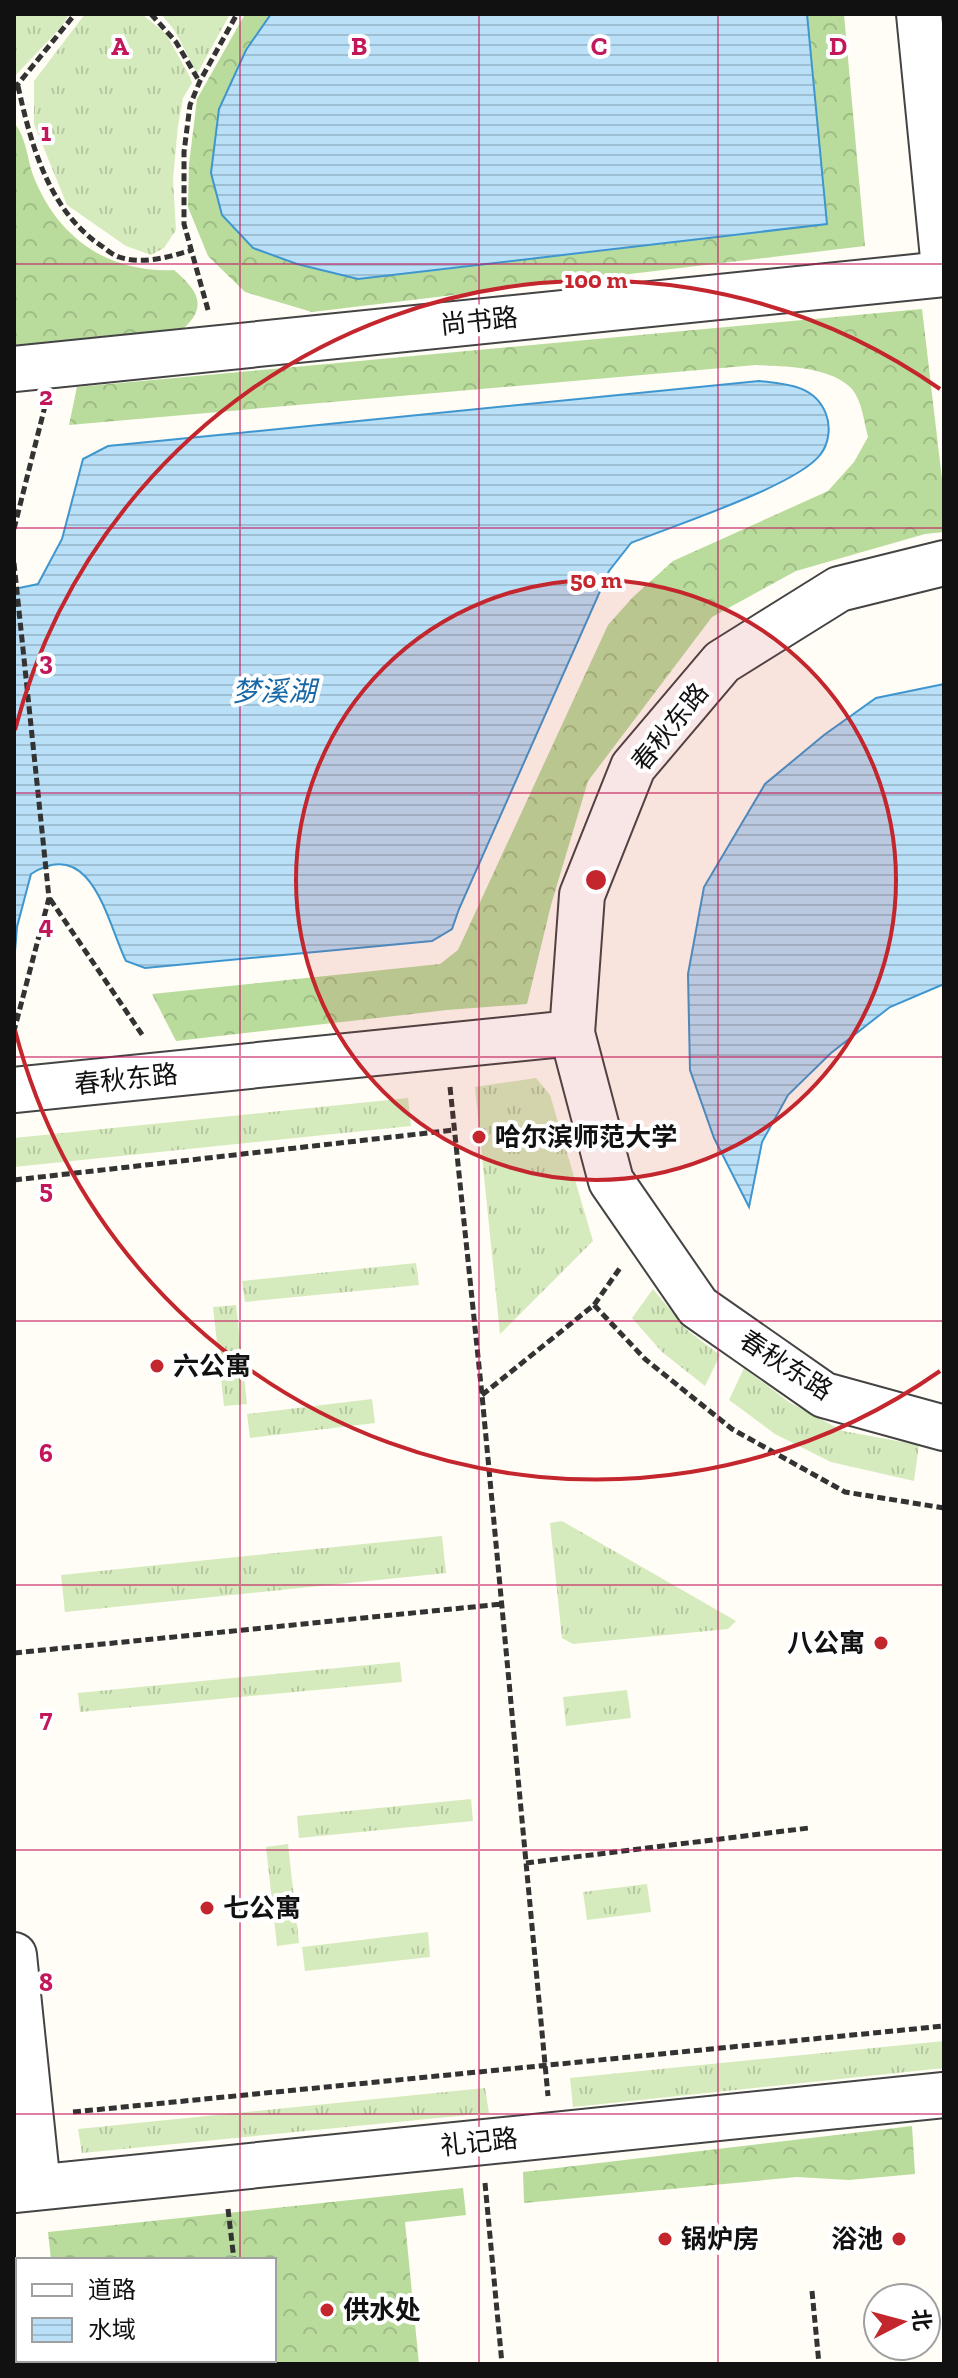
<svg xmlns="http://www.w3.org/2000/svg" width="958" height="2378" viewBox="0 0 958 2378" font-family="'Zilla Slab','Noto Sans SC',serif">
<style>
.grass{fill:url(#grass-tufts)}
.forest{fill:url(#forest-crowns)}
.water{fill:url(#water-rules);stroke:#3f96cf;stroke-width:2}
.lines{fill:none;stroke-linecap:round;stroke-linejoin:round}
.minor-casing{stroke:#444;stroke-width:48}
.path{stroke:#333;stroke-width:5;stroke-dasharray:8 4;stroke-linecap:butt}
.minor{stroke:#fff;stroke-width:44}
.grid{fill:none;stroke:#c2185b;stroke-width:2;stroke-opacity:0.55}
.ring{fill:none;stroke:#c4262e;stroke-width:4}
.poi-dot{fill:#c4262e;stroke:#fff;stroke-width:3}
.labels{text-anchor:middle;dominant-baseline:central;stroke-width:8;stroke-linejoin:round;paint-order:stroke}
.street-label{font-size:26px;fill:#111;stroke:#fff}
.poi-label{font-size:26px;font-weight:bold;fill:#111;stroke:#fff;text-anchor:start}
.water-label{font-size:28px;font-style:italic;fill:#1768a6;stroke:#fff}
.grid-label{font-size:26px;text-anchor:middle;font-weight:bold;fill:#c2185b;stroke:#fff;stroke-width:8;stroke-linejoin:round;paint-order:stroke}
.centre{fill:#c4262e;stroke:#fff;stroke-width:4}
.ring-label{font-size:24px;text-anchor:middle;font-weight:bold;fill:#c4262e;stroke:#fff;stroke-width:8;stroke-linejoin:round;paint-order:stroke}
</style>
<defs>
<pattern id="grass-tufts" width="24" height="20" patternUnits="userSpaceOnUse" patternTransform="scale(2)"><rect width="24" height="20" fill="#d5ebbd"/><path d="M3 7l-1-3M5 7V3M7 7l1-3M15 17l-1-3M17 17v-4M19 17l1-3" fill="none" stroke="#b6c8a1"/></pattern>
<pattern id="forest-crowns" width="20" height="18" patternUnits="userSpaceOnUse" patternTransform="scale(2)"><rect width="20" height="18" fill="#b9dc9c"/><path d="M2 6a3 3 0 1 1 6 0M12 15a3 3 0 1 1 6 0" fill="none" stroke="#9ebc85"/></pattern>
<pattern id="water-rules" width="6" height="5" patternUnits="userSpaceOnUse" patternTransform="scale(2)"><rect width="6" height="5" fill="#b9e0f7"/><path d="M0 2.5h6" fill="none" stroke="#9ebfd3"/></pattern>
</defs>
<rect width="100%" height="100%" fill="#fffdf5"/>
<!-- grass -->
<path class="grass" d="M 14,14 L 69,14 L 62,26 L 14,77 Z
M 85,14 L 142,14 L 166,34 L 190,77 L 192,83 L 183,98 L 178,126 L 173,179 L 176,230 L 164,248 L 151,255 L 126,246 L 67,205 L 34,124 L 34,81 Z
M 161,14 L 230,14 L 197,74 L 175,31 Z
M 536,1078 L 550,1095 L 593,1241 L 500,1334 L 475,1087 Z
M 408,1098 L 411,1126 L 14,1167 L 14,1138 Z
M 416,1263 L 419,1285 L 245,1302 L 242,1281 Z
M 653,1289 L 687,1330 L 720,1355 L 705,1386 L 662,1352 L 632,1318 Z
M 236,1305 L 247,1404 L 224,1406 L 213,1307 Z
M 744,1368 L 789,1402 L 843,1431 L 919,1445 L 914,1481 L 831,1462 L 775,1434 L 729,1400 Z
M 372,1399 L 375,1423 L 250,1438 L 247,1414 Z
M 562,1521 L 736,1621 L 728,1629 L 573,1644 L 562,1638 L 550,1523 Z
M 442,1536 L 446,1573 L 65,1612 L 61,1575 Z
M 400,1662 L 402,1682 L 80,1712 L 78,1693 Z
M 627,1690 L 631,1718 L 566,1726 L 563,1697 Z
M 471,1799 L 473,1821 L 299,1838 L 297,1816 Z
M 288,1844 L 299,1943 L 277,1946 L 266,1847 Z
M 647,1884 L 651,1912 L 587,1920 L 583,1892 Z
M 428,1932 L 430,1957 L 305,1971 L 302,1947 Z
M 944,2041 L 944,2068 L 573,2107 L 570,2078 Z
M 485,2088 L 489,2113 L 82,2153 L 78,2129 Z"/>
<!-- forest -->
<path class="forest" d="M 245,14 L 271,14 L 246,50 L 827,224 L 807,14 L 844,14 L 865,246 L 312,312 L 245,292 L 208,256 L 188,207 L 189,164 L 197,99 Z
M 14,123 C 26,136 27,158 33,175 C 57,237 107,273 174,270 C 196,289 209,305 184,328 L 14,346 Z
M 922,309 L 944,496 L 944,532 L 925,534 L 796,571 L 712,617 L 588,781 L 551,905 L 527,1004 L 447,1010 L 176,1041 L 152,994 L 440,964 L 458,950 L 608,625 L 633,597 L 673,561 L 828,491 L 854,462 L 868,437 C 864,422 862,401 852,389 C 829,366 786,367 756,365 L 69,425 L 77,387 Z
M 912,2126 L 915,2174 L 849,2180 L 797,2177 L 524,2203 L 523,2172 Z
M 463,2188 L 466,2215 L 405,2222 L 419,2364 L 62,2364 L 62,2360 L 274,2360 L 274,2260 L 51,2260 L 48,2232 Z"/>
<!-- water -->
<path class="water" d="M 271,14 L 807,14 L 827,224 L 358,279 L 297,264 L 253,248 L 222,215 L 211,173 L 219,109 L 246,50 Z
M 759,381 C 786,384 815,385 826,414 C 831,427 829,444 820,455 C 796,486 672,526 631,543 L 609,571 L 459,909 L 452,929 L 432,941 L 145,968 L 126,961 C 107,922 92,835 31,874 L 17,927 L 14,964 L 14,589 L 38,584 L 62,539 L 83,459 L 108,446 Z
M 944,684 L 944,984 L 890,1007 L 831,1053 L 788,1095 L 762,1142 L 749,1207 L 714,1138 L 690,1070 L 688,974 L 704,887 L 765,784 L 824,735 L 876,698 Z"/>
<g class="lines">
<defs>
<path id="minor" d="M 919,14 L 944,268
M 14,369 L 944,274
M 944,563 L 839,589 L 722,662 L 633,767 L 582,895 L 572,1033 L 611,1181 L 698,1307 L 824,1395 L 944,1428
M 14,1090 L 572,1033
M 14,1955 L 38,2187
M 14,2190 L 944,2095"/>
</defs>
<!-- minor casing -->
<use href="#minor" class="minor-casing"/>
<!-- path -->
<path class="path" d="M 151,14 L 176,42 L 199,81
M 18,86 C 31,145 49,212 103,247 C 107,250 113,255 119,257 C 143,265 169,257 192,250
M 14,89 L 75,14
M 208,310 L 184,224 L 184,152 L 190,105 L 200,81 L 237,14
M 14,529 L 45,406
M 14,563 L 49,898 L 14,1031
M 50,899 L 143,1036
M 450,1087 L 482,1395 L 548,2096
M 14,1180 L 454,1130
M 594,1305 L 645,1359 L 732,1429 L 845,1492 L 944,1508
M 482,1395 L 594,1305 L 620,1268
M 14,1653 L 502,1604
M 526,1863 L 809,1828
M 73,2112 L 944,2026
M 485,2183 L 502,2364
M 228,2209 L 234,2260
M 812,2291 L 819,2364"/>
<!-- minor -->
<use href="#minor" class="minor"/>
</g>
<!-- grid -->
<path class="grid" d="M 240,14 L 240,2260M 479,14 L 479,2364M 718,14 L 718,2364M 14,264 L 944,264M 14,528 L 944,528M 14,793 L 944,793M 14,1057 L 944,1057M 14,1321 L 944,1321M 14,1585 L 944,1585M 14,1850 L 944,1850M 14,2114 L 944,2114M 240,2360 L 240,2364"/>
<!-- distance rings -->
<circle cx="596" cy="880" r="300" fill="#c4262e" fill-opacity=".12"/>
<g class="ring">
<circle cx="596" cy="880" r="300"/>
<path d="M940 1371A600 600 0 0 1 15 1030M15 730A600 600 0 0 1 940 389"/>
</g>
<!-- markers -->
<g class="poi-dot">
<circle cx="479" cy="1137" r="8"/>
<circle cx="157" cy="1366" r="8"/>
<circle cx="881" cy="1643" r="8"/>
<circle cx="207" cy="1908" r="8"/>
<circle cx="665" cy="2239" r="8"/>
<circle cx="899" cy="2239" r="8"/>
<circle cx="327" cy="2310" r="8"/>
</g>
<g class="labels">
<!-- street labels -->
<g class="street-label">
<text transform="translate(479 321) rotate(-6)">尚书路</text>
<text transform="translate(670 727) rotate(-51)">春秋东路</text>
<text transform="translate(126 1079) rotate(-6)">春秋东路</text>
<text transform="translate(786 1365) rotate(33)">春秋东路</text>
<text transform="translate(479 2142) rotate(-6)">礼记路</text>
</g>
<!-- poi labels -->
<g class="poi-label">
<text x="495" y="1137">哈尔滨师范大学</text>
<text x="173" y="1366">六公寓</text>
<text x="865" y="1643" text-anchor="end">八公寓</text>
<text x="223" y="1908">七公寓</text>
<text x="681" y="2239">锅炉房</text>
<text x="883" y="2239" text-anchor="end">浴池</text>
<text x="343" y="2310">供水处</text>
</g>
<!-- water labels -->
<g class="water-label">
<text x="274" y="691">梦溪湖</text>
</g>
</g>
<g class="grid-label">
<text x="120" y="55">A</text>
<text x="359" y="55">B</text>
<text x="599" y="55">C</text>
<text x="838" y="55">D</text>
<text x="46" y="141">1</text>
<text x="46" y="405">2</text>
<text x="46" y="670">3</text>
<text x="46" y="934">4</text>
<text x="46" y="1198">5</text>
<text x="46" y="1462">6</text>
<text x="46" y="1727">7</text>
<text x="46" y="1991">8</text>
</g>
<circle cx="596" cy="880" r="12" class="centre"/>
<g class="ring-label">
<text x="596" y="288">100 m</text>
<text x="596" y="588">50 m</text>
</g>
<!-- border -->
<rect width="958" height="2378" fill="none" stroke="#111111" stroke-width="32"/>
<!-- legend -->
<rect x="16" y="2258" width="260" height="104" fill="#ffffff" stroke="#a0a0a0" stroke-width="2"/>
<rect x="32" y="2284" width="40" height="12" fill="#ffffff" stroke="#a0a0a0" stroke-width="2"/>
<text x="88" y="2298" font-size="24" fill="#111111">道路</text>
<rect x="32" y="2318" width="40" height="24" fill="url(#water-rules)" stroke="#a0a0a0" stroke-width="2"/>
<text x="88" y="2338" font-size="24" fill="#111111">水域</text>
<!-- north arrow -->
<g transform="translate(902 2322) rotate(84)"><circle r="38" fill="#ffffff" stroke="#a0a0a0" stroke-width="2"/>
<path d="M0-6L14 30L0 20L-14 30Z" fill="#c4262e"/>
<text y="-12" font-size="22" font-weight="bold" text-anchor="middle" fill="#111111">北</text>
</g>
</svg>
